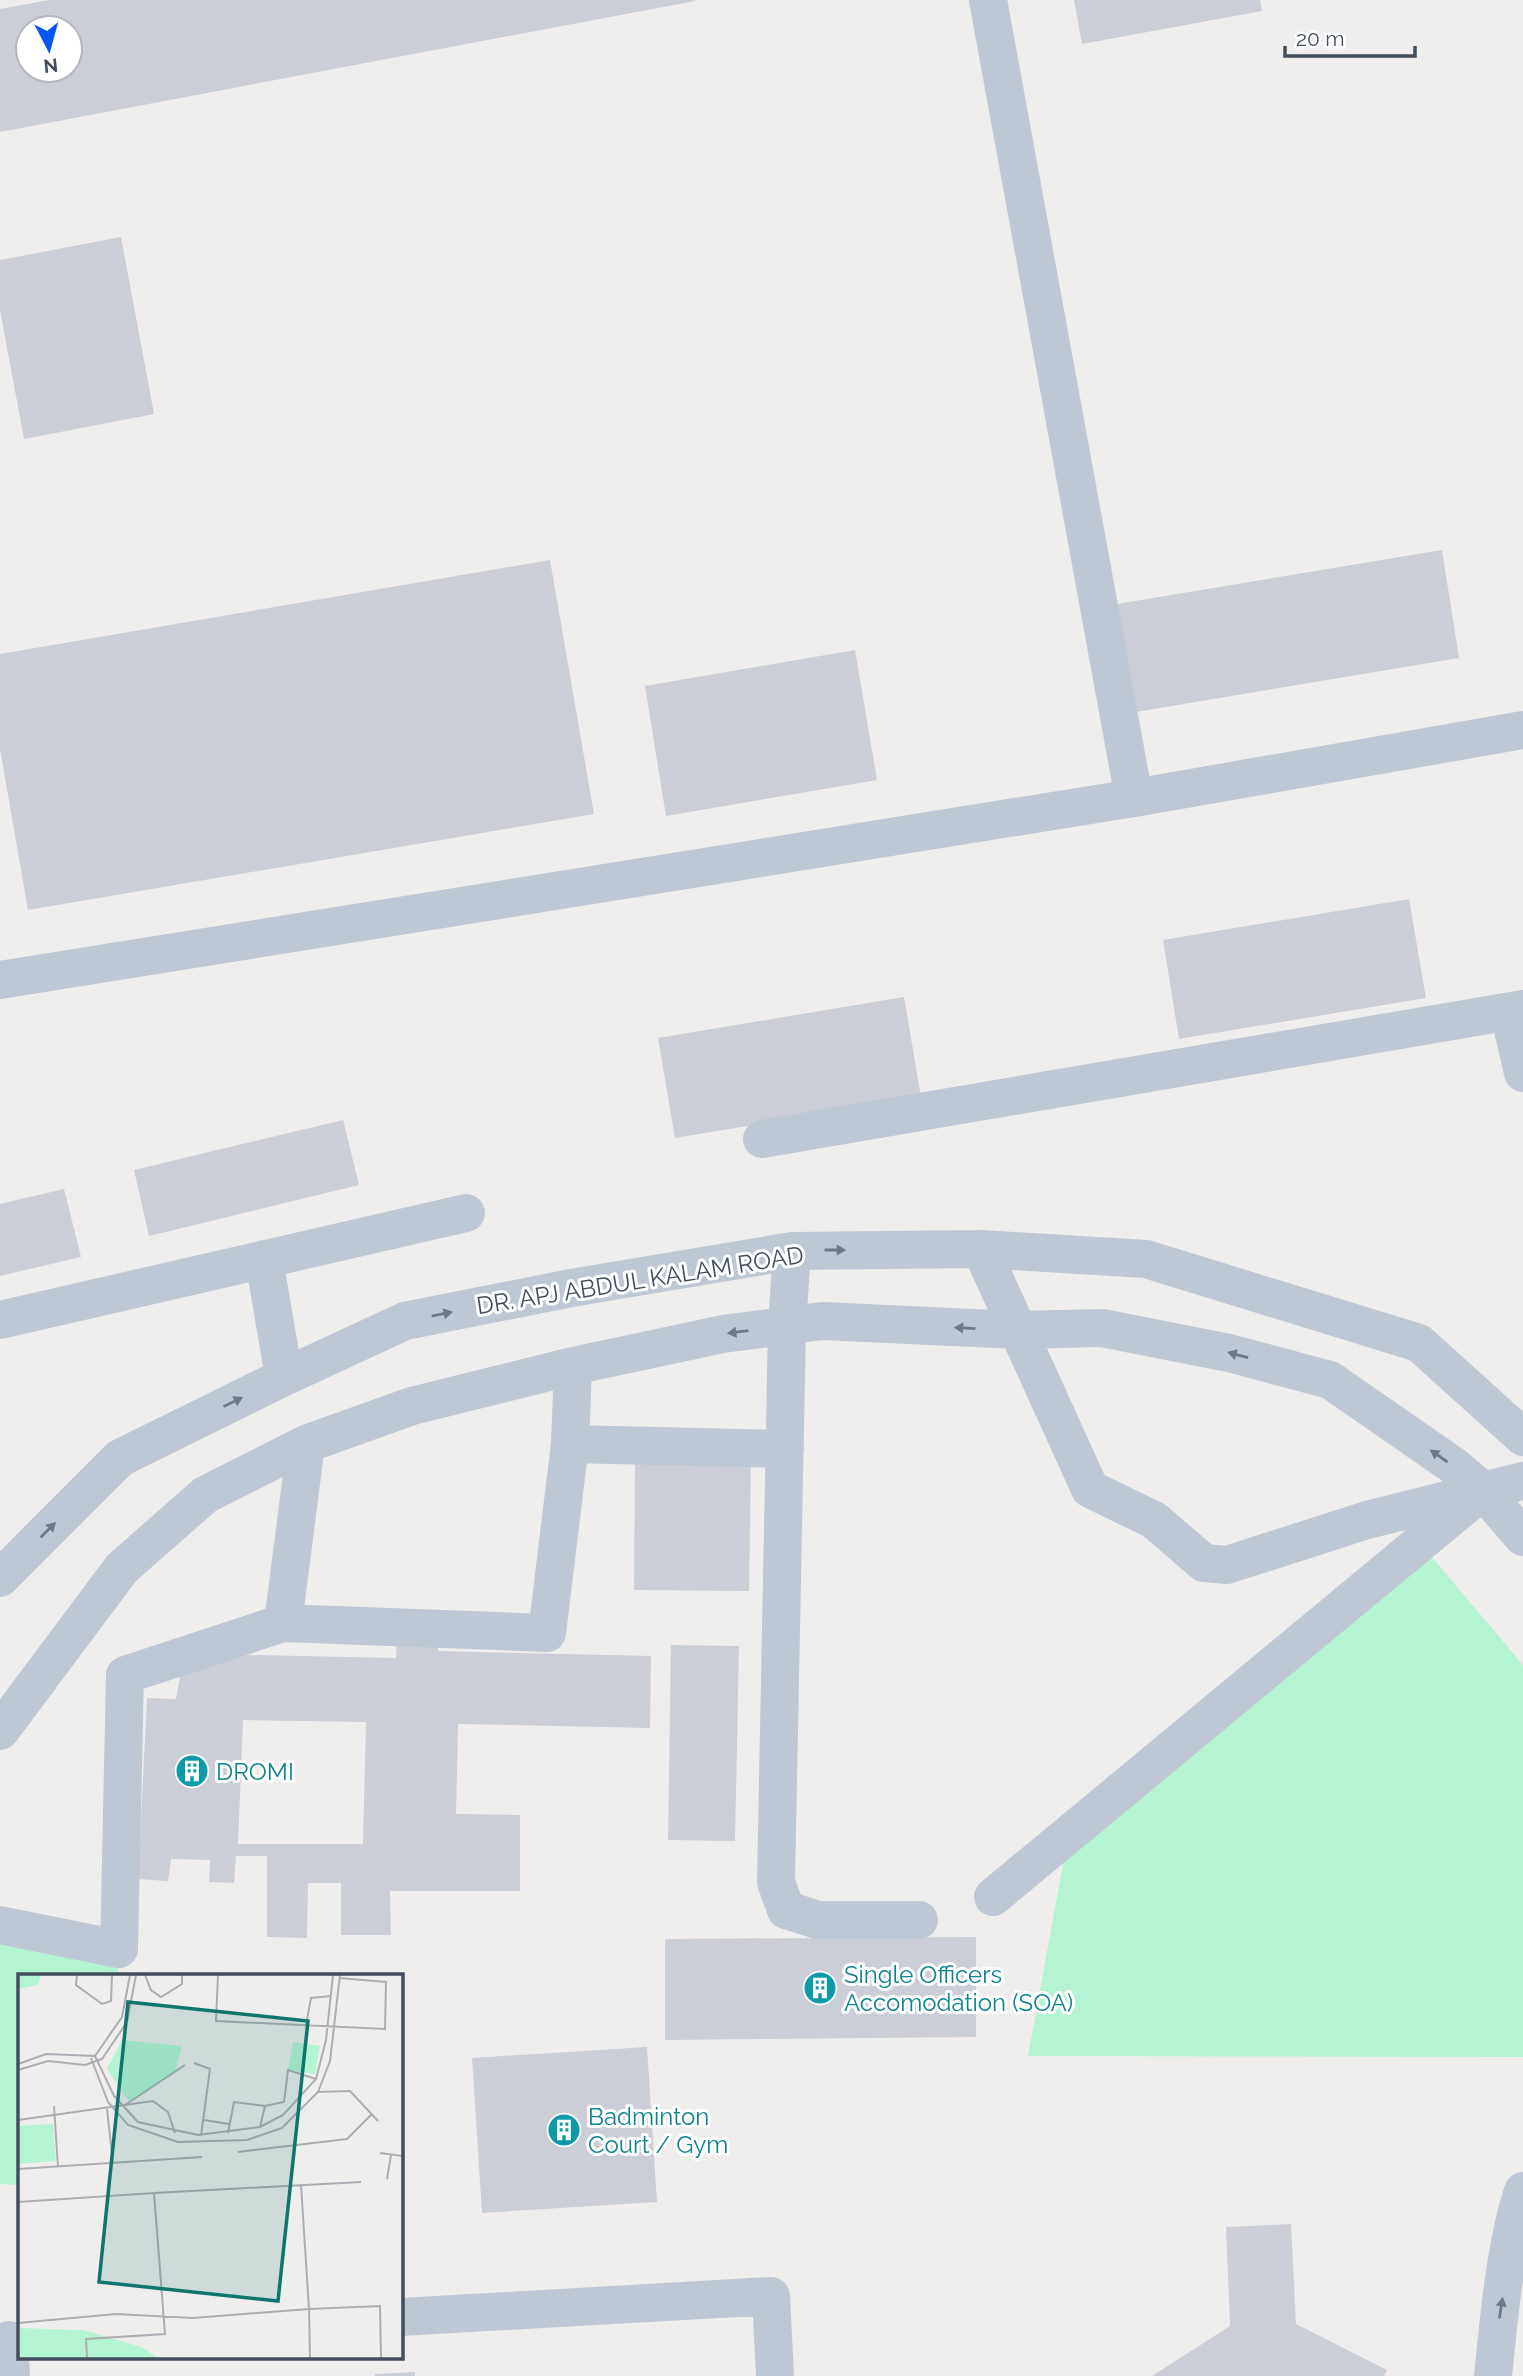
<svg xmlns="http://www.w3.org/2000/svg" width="1523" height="2376" viewBox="0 0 1523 2376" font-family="Raleway,sans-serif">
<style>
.green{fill:#b5f4d3}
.building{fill:#cbced6;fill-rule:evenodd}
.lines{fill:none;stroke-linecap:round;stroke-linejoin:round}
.minor{stroke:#bec8d4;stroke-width:38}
.oneway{fill:#6e7987}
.labels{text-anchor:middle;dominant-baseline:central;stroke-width:6;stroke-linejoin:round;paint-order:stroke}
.street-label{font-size:24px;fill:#434e5d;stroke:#fff}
.culture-label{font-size:24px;fill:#0d838f;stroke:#fff;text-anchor:start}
.inset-road{fill:none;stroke:#abadb3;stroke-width:2}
.view{fill:#0f766e;fill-opacity:0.15;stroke:#0f766e;stroke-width:3.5}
.inset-edge{fill:none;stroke:#434e5d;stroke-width:3.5}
</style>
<rect width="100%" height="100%" fill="#f0eded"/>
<!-- green -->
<path class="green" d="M 1426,1550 L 1523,1665 L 1523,2057 L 1028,2056 L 1069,1831 Z
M 0,1943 L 119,1949 L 118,1975 L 19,1975 L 19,2185 L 0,2184 Z"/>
<!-- building -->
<path class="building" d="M 49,0 L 695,0 L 695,1 L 0,132 L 0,9 ZM 28,28 L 70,28 L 70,70 L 28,70 Z
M 1074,0 L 1260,0 L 1262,11 L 1082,44 Z
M 121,237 L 154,414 L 24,439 L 0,310 L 0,260 Z
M 1442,550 L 1459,658 L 1130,713 L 1111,605 Z
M 550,560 L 594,814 L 28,910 L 0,749 L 0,654 Z
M 855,650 L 877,780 L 666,816 L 645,686 Z
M 1409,899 L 1426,998 L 1179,1039 L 1163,940 Z
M 904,997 L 921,1097 L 675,1138 L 658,1038 Z
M 343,1120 L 359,1185 L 149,1236 L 134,1170 Z
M 64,1189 L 81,1257 L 0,1276 L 0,1204 Z
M 635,1460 L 751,1461 L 749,1591 L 634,1590 Z
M 397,1633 L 438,1634 L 438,1651 L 651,1656 L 650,1728 L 458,1724 L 456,1814 L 520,1815 L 520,1891 L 390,1891 L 391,1935 L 341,1935 L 341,1883 L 308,1883 L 307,1938 L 267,1937 L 267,1856 L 236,1856 L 234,1883 L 209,1882 L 210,1860 L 171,1859 L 168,1881 L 138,1879 L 147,1698 L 176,1699 L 182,1665 L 248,1655 L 396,1658 ZM 243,1720 L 366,1722 L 363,1844 L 238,1844 Z
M 671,1645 L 739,1646 L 735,1841 L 668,1840 Z
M 976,1937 L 976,2037 L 665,2040 L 665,1939 Z
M 647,2047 L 657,2202 L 482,2213 L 472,2058 Z
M 1291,2224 L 1296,2324 L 1387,2370 L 1384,2376 L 1152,2376 L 1230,2326 L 1226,2227 Z
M 415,2372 L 415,2376 L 375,2376 L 375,2374 Z"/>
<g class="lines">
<!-- minor -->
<path class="minor" d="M 988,0 L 1134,798 L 1523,730
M 0,980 L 1134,798
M 1509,1012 L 1523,1073
M 762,1139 L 1523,1009
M 981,1249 L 1090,1489 L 1154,1520 L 1204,1563 L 1227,1565 L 1367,1520 L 1523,1481
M 792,1251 L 787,1326 L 776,1882 L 786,1910 L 818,1920 L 919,1920
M 264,1259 L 284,1377
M 0,1320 L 466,1213
M 570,1444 L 785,1449
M 0,1578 L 120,1458 L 284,1377 L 405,1321 L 571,1288 L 792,1251 L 981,1249 L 1146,1259 L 1419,1343 L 1523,1437
M 283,1623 L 306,1444
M 0,1731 L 122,1568 L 205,1495 L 306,1444 L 412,1406 L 573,1366 L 723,1334 L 822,1321 L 1018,1330 L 1102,1328 L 1229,1353 L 1330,1380 L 1454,1466 L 1483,1491 L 1523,1537
M 993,1897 L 1473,1499
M 0,1925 L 119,1949 L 125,1675 L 283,1623 L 547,1633 L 570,1444 L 573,1366
M 401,2317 L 771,2296 L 775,2376
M 9,2340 L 11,2376
M 1493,2376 C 1499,2318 1505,2246 1523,2191"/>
</g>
<!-- one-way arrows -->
<defs><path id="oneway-solid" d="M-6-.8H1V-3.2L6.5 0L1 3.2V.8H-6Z" transform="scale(1.75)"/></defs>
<g class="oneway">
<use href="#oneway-solid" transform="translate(835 1250)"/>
<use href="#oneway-solid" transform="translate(442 1314) rotate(-11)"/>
<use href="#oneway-solid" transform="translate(965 1328) rotate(-177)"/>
<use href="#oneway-solid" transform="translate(738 1332) rotate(173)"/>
<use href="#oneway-solid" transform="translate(1238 1355) rotate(-165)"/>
<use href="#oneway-solid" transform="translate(233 1402) rotate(-26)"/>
<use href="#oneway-solid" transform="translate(1439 1456) rotate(-145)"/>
<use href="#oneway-solid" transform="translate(48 1530) rotate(-45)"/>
<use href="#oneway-solid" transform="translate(1501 2308) rotate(-81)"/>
</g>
<!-- icons -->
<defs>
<symbol id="building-disc" viewBox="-11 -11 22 22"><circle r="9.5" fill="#0f9aa8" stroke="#fff"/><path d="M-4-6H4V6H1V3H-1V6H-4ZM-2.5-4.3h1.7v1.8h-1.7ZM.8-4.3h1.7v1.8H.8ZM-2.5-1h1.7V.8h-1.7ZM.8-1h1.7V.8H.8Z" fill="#fff"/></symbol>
</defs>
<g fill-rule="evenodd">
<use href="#building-disc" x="173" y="1752" width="38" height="38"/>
<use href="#building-disc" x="801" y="1969" width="38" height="38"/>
<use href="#building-disc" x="545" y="2111" width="38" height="38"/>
</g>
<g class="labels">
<!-- street labels -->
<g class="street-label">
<text transform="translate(640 1280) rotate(-9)">DR. APJ ABDUL KALAM ROAD</text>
</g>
<!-- culture labels -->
<g class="culture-label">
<text x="216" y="1771">DROMI</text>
<text x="844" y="1974">Single Officers<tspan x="844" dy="28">Accomodation (SOA)</tspan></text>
<text x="588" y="2116">Badminton<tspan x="588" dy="28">Court / Gym</tspan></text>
</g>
</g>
<!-- overview -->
<g transform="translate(18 1974)">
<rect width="385" height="385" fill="#f0eded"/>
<path d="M 0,1 L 23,1 L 20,11 L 0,15 ZM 104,66 L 164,72 L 157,98 L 111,127 L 89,95 ZM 275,68 L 302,72 L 297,100 L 270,96 ZM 35,150 L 38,187 L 0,190 L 0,152 ZM 0,354 L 65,356 L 124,373 L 140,384 L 0,384 Z" fill="#b5f4d3"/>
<path class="inset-road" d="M 59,1 L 58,11 L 84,30 L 93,27 L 94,1M 127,1 L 133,16 L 143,23 L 164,10 L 164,1M 200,1 L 198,47 L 367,55 L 368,8 L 321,4M 288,51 L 293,24 L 313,22M 77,82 L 96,122 L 120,148 L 180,161 L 242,153 L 265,141 L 298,105 L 308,66 L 315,1M 73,84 L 90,128 L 110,151 L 160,168 L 229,166 L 264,154 L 300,118 L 312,87 L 322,1M 176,89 L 192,95 L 183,162M 0,90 L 28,80 L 77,82 L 104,43 L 112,1M 0,96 L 30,87 L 67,91 L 84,85 L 109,48 L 118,1M 300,118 L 332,117 L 360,147M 107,131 L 167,91M 36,132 L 40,193M 89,135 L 95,189M 0,146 L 135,127 L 150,138 L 157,159M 186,146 L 211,150M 242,153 L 247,132M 210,159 L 216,128 L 247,132 L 266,128 L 270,96 L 298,105M 220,178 L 329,165 L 354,140M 362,179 L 385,182M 0,195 L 184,183M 369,205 L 373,181M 136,219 L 343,208M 0,228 L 136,219 L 147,360 L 68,365 L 69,384M 0,349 L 98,340 L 175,344 L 291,335 L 283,211M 292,384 L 291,335 L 362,332 L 363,384"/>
<path class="view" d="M 110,28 L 290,47 L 260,327 L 81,308 Z"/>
<rect width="385" height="385" class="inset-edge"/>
</g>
<!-- north arrow -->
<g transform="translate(49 49) rotate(174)"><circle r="33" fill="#ffffff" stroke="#b4b8be" stroke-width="2"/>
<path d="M0-5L12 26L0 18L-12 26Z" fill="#0457f3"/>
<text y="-10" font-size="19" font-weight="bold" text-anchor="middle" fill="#434e5d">N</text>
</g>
<!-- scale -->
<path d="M1285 46v10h130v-10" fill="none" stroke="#434e5d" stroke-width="3.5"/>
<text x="1296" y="46" font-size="21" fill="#434e5d" stroke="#ffffff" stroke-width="5" paint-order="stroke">20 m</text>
</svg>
